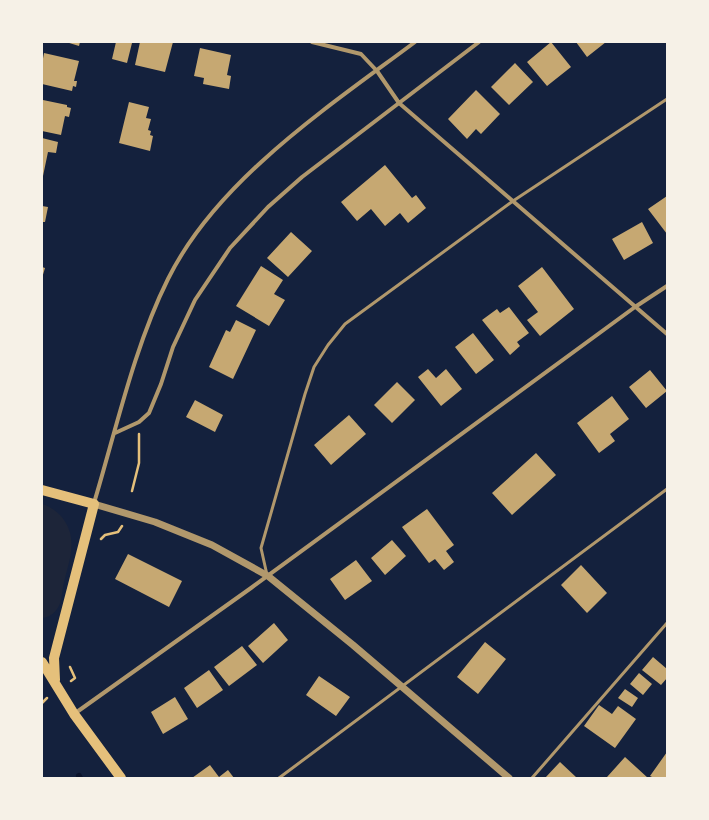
<svg xmlns="http://www.w3.org/2000/svg" width="709" height="820" viewBox="0 0 709 820" font-family="'PT Sans Narrow',sans-serif">
<style>
.green{fill:#1d2539}
.lines{fill:none;stroke-linecap:round;stroke-linejoin:round}
.stream{stroke:#0b132b;stroke-width:6}
.building{fill:#c6a872}
.path{stroke:#e5c07b;stroke-width:2.5}
.service{stroke:#b1986c;stroke-width:3}
.minor{stroke:#b1986c;stroke-width:4}
.tertiary{stroke:#b1986c;stroke-width:7}
.primary{stroke:#e5c07b;stroke-width:10}
</style>
<rect width="100%" height="100%" fill="#14213d"/>
<!-- green -->
<path class="green" d="M 42,504 C 49,506 55,510 60,515 C 79,536 70,558 64,582 C 62,590 62,603 57,609 C 54,614 47,618 42,618 Z"/>
<g class="lines">
<!-- stream -->
<path class="stream" d="M 79,776 L 80,778"/>
</g>
<!-- building -->
<path class="building" d="M 66,42 L 80,42 L 79,46 Z
M 116,42 L 132,43 L 127,63 L 112,59 Z
M 140,42 L 173,42 L 165,72 L 135,65 Z
M 551,42 L 571,67 L 547,86 L 527,62 Z
M 576,42 L 606,42 L 587,57 Z
M 200,48 L 231,55 L 227,75 L 231,76 L 229,89 L 203,84 L 204,78 L 194,76 Z
M 44,53 L 79,61 L 74,81 L 77,81 L 76,87 L 73,86 L 72,91 L 42,84 L 42,64 Z
M 515,63 L 533,82 L 509,105 L 491,87 Z
M 476,90 L 500,114 L 481,134 L 476,129 L 467,139 L 448,119 Z
M 43,100 L 67,105 L 67,107 L 71,108 L 69,117 L 65,116 L 61,135 L 42,131 Z
M 129,102 L 149,107 L 146,118 L 151,119 L 148,130 L 151,131 L 150,135 L 153,136 L 150,151 L 119,143 Z
M 42,138 L 58,142 L 56,153 L 48,152 L 43,176 Z
M 385,165 L 412,198 L 416,195 L 426,208 L 408,223 L 400,213 L 385,226 L 371,209 L 357,221 L 341,202 Z
M 667,196 L 667,234 L 648,209 Z
M 42,206 L 48,207 L 45,222 L 42,222 Z
M 642,222 L 653,243 L 624,260 L 612,239 Z
M 291,232 L 312,251 L 288,277 L 267,258 Z
M 261,266 L 283,280 L 274,294 L 285,300 L 269,326 L 236,306 Z
M 42,267 L 45,268 L 42,278 Z
M 542,267 L 574,309 L 540,336 L 527,320 L 538,312 L 518,286 Z
M 509,307 L 529,333 L 517,342 L 520,346 L 510,355 L 482,320 L 497,309 L 500,313 Z
M 236,320 L 256,330 L 233,379 L 209,367 L 226,330 L 230,332 Z
M 473,333 L 494,360 L 476,374 L 455,347 Z
M 428,369 L 436,378 L 446,369 L 462,389 L 441,406 L 418,377 Z
M 650,370 L 667,391 L 646,408 L 629,387 Z
M 397,382 L 415,400 L 392,423 L 374,405 Z
M 612,396 L 629,419 L 610,434 L 615,441 L 599,453 L 577,423 Z
M 195,400 L 223,415 L 215,432 L 186,417 Z
M 349,415 L 366,434 L 331,465 L 314,445 Z
M 536,453 L 556,475 L 512,515 L 492,493 Z
M 427,509 L 454,545 L 446,551 L 454,562 L 444,570 L 435,559 L 429,563 L 402,527 Z
M 392,540 L 406,556 L 385,575 L 371,558 Z
M 128,554 L 182,581 L 169,607 L 115,579 Z
M 356,560 L 372,581 L 345,600 L 330,579 Z
M 581,565 L 607,593 L 587,613 L 561,585 Z
M 274,623 L 288,640 L 263,663 L 248,646 Z
M 485,642 L 506,659 L 478,694 L 457,677 Z
M 242,646 L 257,665 L 229,686 L 214,667 Z
M 653,657 L 667,669 L 667,678 L 661,685 L 642,670 Z
M 209,670 L 223,690 L 197,708 L 184,688 Z
M 639,673 L 652,684 L 643,695 L 630,684 Z
M 319,676 L 350,697 L 336,716 L 306,695 Z
M 625,689 L 638,698 L 632,707 L 618,698 Z
M 175,697 L 188,719 L 163,734 L 151,712 Z
M 599,705 L 612,714 L 618,706 L 636,719 L 615,748 L 584,726 Z
M 667,752 L 667,778 L 654,778 L 650,776 Z
M 625,757 L 648,778 L 607,777 Z
M 560,762 L 577,778 L 545,778 Z
M 210,765 L 219,777 L 228,770 L 234,778 L 192,778 Z"/>
<g class="lines">
<!-- path -->
<path class="path" d="M 132,491 L 139,463 L 139,434
M 101,539 L 105,535 L 118,532 L 122,526
M 70,667 L 75,678 L 71,681
M 42,703 L 47,698"/>
<!-- service -->
<path class="service" d="M 267,575 L 261,548 L 305,394 L 314,367 L 328,345 L 345,324 L 513,201 L 667,99
M 279,778 L 667,489
M 532,778 L 667,623"/>
<!-- minor -->
<path class="minor" d="M 312,42 L 361,54 L 377,71 L 399,103 L 667,334
M 115,433 L 139,422 L 149,413 L 161,384 L 173,347 L 195,300 L 230,248 L 268,207 L 302,177 L 479,42
M 94,503 C 116,430 134,347 168,279 C 217,180 328,107 415,42
M 74,714 L 251,588 L 635,307 L 667,286"/>
<!-- tertiary -->
<path class="tertiary" d="M 94,504 L 155,522 L 212,545 L 268,576 L 353,645 L 509,778"/>
<!-- primary -->
<path class="primary" d="M 42,490 L 94,504 L 54,658 L 55,680
M 42,662 L 74,714 L 121,778"/>
</g>
<!-- border -->
<rect width="709" height="820" fill="none" stroke="#f6f1e7" stroke-width="86"/>
</svg>
